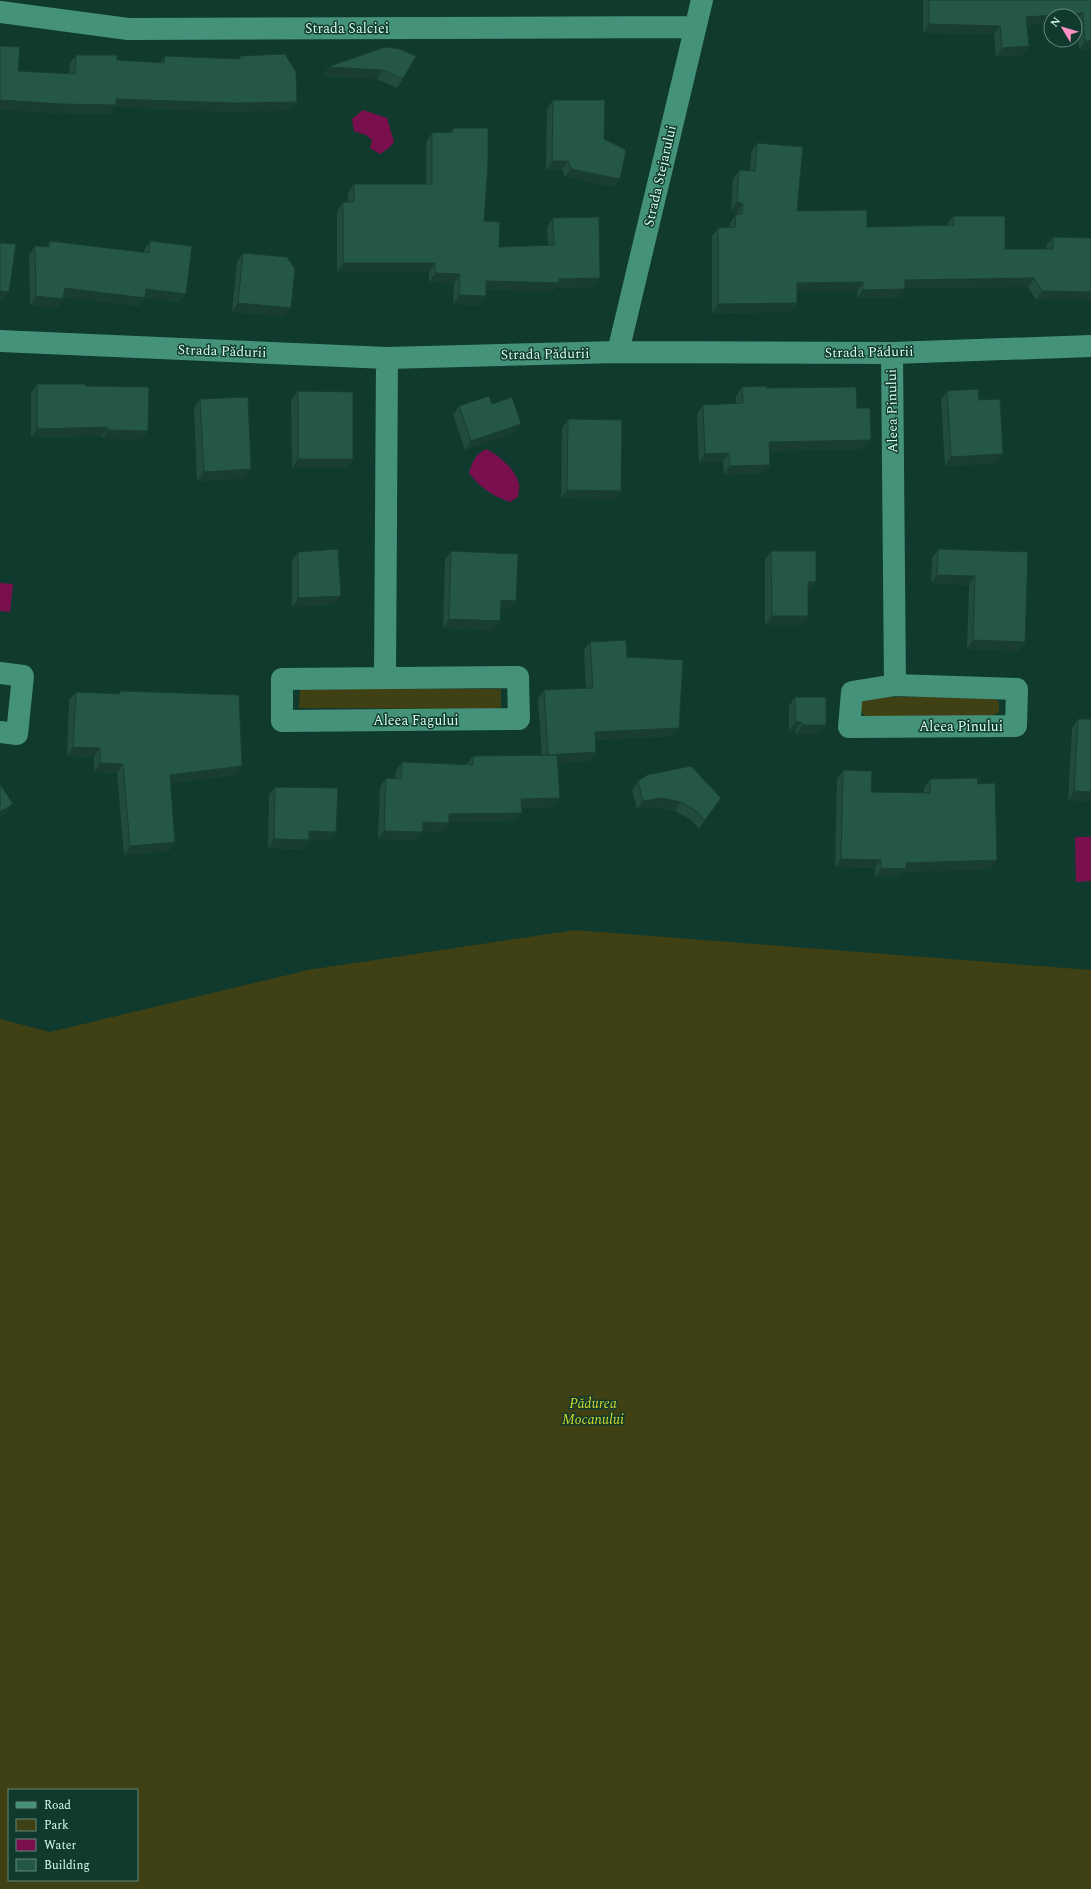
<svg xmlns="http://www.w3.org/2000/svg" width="1091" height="1889" viewBox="0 0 1091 1889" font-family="Spectral,serif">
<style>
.green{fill:#3f4013;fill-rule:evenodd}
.water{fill:#7a0f4e}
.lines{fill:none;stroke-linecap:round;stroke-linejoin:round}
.minor{stroke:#45927b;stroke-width:22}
.wall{fill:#204b3e}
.shaded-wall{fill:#1a3d32}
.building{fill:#255748;stroke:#1a3d32}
.labels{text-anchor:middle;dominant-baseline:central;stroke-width:3;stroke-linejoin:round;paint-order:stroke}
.street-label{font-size:14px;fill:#d7fdef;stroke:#103a2e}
.park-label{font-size:14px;font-style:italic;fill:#d6d927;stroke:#103a2e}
</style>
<rect width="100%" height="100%" fill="#103a2e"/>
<!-- green -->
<path class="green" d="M 300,689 L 501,689 L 501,709 L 299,708 Z
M 868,697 L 992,697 L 999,702 L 999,712 L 992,716 L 866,716 L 859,710 L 860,701 Z
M 575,930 L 1091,970 L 1091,1889 L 0,1889 L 0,1019 L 50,1032 L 308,970 ZM 9,1790 L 137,1790 L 137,1880 L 9,1880 Z"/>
<!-- water -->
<path class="water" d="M 363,110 L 387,118 L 394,142 L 389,148 L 380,154 L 370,148 L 372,140 L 366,135 L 354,131 L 352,119 Z
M 486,449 C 500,456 514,468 519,484 C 520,488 518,493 518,497 L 510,502 C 493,496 479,487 469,473 C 472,462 475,455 486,449 Z
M 0,583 L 13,584 L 10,612 L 0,611 Z
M 1075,837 L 1091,837 L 1091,881 L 1076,882 Z"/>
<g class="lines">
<!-- minor -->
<path class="minor" d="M 0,12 L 128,29 L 695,27
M 0,341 L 387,358 L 618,352 L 892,353 L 1091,346
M 618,352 L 702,0
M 892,353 L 895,685
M 0,673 L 23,676 L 17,734 L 0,732
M 518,677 L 519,719 L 282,721 L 282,679 Z
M 385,678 L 387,358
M 895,685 L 1017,689 L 1016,726 L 849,727 L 852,692 Z"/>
</g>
<!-- wall -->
<path class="wall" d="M 923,0 L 1091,0 L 1091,49 L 1079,50 L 1077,21 L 1075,21 L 1075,16 L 1051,16 L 1051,23 L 1027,25 L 1029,46 L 1023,55 L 996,57 L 994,34 L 923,33 Z
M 0,46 L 18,71 L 69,74 L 70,63 L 76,55 L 117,60 L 160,63 L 165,56 L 238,59 L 240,56 L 291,110 L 229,112 L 114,107 L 110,114 L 55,113 L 0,109 Z
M 385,47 L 403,79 L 397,88 L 377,79 L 322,76 Z
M 553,100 L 604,139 L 614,187 L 565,177 L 562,170 L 546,170 L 547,109 Z
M 453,128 L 484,221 L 499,247 L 548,245 L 547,227 L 553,218 L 594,287 L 555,288 L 553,291 L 486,290 L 480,305 L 453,304 L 454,283 L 429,282 L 429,272 L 337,272 L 337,211 L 343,202 L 348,202 L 348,193 L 354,184 L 426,184 L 426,142 L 432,133 L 450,132 Z
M 757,143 L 797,211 L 867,227 L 947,225 L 953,216 L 1005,249 L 1046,249 L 1046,246 L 1053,237 L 1091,238 L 1036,300 L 1028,287 L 905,288 L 899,298 L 857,298 L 857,291 L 797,291 L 797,303 L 791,312 L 712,313 L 712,236 L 718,228 L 729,227 L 730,223 L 736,214 L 737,214 L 737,212 L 731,211 L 733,179 L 739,170 L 750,171 L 751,152 Z
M 50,241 L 144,253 L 144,250 L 150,241 L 186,294 L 180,302 L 145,298 L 139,306 L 64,297 L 63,299 L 57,308 L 30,305 L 29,255 L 35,246 L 46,247 Z
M 243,253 L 285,316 L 232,312 L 237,262 Z
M 37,384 L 86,386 L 148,431 L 142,439 L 102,438 L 102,436 L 31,437 L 31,393 Z
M 742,387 L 766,388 L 857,408 L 871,440 L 865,449 L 769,451 L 770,465 L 764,473 L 724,475 L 723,461 L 699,463 L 697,414 L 703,405 L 736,403 L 736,396 Z
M 298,391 L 353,459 L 347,468 L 292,468 L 291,400 Z
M 947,391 L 979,400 L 997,463 L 945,466 L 941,400 Z
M 200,399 L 245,478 L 197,481 L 194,408 Z
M 492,404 L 521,424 L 515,432 L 465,450 L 453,415 L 459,406 Z
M 568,419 L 621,491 L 615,499 L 561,498 L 562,428 Z
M 938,549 L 1028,552 L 1025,642 L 1019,651 L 967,649 L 969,585 L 931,583 L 932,558 Z
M 451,551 L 510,609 L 500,609 L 493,630 L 443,628 L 445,560 Z
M 771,551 L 810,591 L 808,591 L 802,625 L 765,625 L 765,560 Z
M 298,552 L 335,604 L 292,607 L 292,560 Z
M 590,642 L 627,657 L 673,736 L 595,740 L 596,752 L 590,761 L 558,763 L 554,807 L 521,808 L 516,821 L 449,822 L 443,832 L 423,831 L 416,840 L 378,839 L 380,787 L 386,778 L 395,778 L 396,771 L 402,762 L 467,764 L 473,756 L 542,756 L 538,699 L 544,690 L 586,688 L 584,650 Z
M 120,691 L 236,775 L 170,783 L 175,842 L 169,851 L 124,855 L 117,773 L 94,772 L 94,757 L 67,756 L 69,700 L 76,692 L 118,694 Z
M 795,697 L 826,725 L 820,734 L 796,734 L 795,731 L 789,731 L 789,706 Z
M 1078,719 L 1091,801 L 1068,800 L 1072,728 Z
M 843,770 L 871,792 L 924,793 L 924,788 L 930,779 L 978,784 L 991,869 L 903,872 L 900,877 L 875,877 L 875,868 L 835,867 L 837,779 Z
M 638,781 L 721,798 L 699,829 L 690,819 L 675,811 L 655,807 L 637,809 L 632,790 Z
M 275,787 L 336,832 L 330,840 L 309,840 L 303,849 L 268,848 L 269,795 Z"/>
<!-- shaded-wall -->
<path class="shaded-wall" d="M 1083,13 L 1077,21 L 1075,21 L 1075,16 L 1051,16 L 1051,23 L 1020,25 L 1026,17 Z
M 929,24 L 1000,26 L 994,34 L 923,33 Z
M 1085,41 L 1091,41 L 1091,49 L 1079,50 Z
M 1029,46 L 1023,55 L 996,57 L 1002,48 Z
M 328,67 L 383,70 L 377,79 L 322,76 Z
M 116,99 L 297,102 L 291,110 L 229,112 L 114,107 L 110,114 L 55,113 L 0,109 L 0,100 Z
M 552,161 L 568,161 L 562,170 L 546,170 Z
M 571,169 L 620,179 L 614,187 L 565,177 Z
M 737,202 L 743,204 L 737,212 L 731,211 Z
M 343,263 L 435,263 L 429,272 L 337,272 Z
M 435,273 L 460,274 L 454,283 L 429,282 Z
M 600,278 L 594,287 L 555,288 L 553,291 L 480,290 L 486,281 Z
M 1034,278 L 1028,287 L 899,288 L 905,280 Z
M 863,282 L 857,291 L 791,291 L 797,283 Z
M 65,288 L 146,289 L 186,294 L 180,302 L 145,298 L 139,306 L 59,297 Z
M 905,289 L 899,298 L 857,298 L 863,290 Z
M 0,291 L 9,292 L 3,300 L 0,300 Z
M 1042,291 L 1091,292 L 1091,301 L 1036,300 Z
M 459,295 L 486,296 L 480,305 L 453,304 Z
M 36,296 L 63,299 L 57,308 L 30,305 Z
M 238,303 L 291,308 L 285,316 L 232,312 Z
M 797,303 L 791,312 L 712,313 L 718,304 Z
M 521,424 L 515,432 L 465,450 L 471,441 Z
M 108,427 L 102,436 L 31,437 L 37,429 Z
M 108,430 L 148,431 L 142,439 L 102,438 Z
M 871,440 L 865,449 L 763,451 L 769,442 Z
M 729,453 L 723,461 L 699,463 L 705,454 Z
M 1003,454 L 997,463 L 945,466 L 951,457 Z
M 298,459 L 353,459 L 347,468 L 292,468 Z
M 770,465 L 764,473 L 724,475 L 730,466 Z
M 251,469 L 245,478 L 197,481 L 204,472 Z
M 567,490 L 621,491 L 615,499 L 561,498 Z
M 937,575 L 975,576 L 969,585 L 931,583 Z
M 808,582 L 816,582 L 810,591 L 802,591 Z
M 341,596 L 335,604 L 292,607 L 298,598 Z
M 501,600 L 516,601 L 510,609 L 495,609 Z
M 772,616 L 808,616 L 802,625 L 765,625 Z
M 449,619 L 500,621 L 493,630 L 443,628 Z
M 973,640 L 1025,642 L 1019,651 L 967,649 Z
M 795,722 L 801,722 L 795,731 L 789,731 Z
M 802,725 L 826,725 L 820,734 L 796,734 Z
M 679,728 L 673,736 L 589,740 L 595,732 Z
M 73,747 L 100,748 L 94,757 L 67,756 Z
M 596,752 L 590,761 L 542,764 L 548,755 Z
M 100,763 L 123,764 L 117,773 L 94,772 Z
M 242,766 L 236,775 L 164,784 L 170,775 Z
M 1074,791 L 1091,792 L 1091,801 L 1068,800 Z
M 560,798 L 554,807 L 515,808 L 521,799 Z
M 662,798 L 681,802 L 675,811 L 655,807 L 637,809 L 643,801 Z
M 721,798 L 715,807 L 699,829 L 705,820 Z
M 13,804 L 7,813 L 0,817 L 0,812 Z
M 522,813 L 516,821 L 443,822 L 449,814 Z
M 423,822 L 449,823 L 443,832 L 417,831 Z
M 309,831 L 336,832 L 330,840 L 309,840 L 303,849 L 268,848 L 274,839 Z
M 384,831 L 423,832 L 416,840 L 378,839 Z
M 175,842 L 169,851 L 124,855 L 130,846 Z
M 841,859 L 881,860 L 875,868 L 835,867 Z
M 997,860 L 991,869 L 903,872 L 900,877 L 875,877 L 881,868 L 906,863 Z"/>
<!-- building -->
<path class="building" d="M 929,0 L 1091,0 L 1091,41 L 1085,41 L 1083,13 L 1026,17 L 1029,46 L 1002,48 L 1000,26 L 929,24 Z
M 0,46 L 20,47 L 18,71 L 75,74 L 76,55 L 117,55 L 117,60 L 164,63 L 165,56 L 240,59 L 240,56 L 285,54 L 296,72 L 297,102 L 235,103 L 116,99 L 116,105 L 61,104 L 0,100 Z
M 385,47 L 400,49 L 416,56 L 403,79 L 383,70 L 328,67 Z
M 553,100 L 605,100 L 604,139 L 626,150 L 620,179 L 571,169 L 568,161 L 552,161 Z
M 453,128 L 488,128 L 488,164 L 484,221 L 500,222 L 499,247 L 554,245 L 553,218 L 599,217 L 600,278 L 559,279 L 559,283 L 486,281 L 486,296 L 459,295 L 460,274 L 435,273 L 435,263 L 343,263 L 343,202 L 354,202 L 354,184 L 432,184 L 432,133 L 453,132 Z
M 757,143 L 803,147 L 797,211 L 867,210 L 867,227 L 954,225 L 953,216 L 1005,216 L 1005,249 L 1053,249 L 1053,237 L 1091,238 L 1091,292 L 1042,291 L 1034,278 L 905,280 L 905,289 L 863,290 L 863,282 L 797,283 L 797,303 L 718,304 L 718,228 L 735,227 L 736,214 L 742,214 L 743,204 L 737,202 L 739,170 L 755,171 Z
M 50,241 L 149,253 L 150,241 L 192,246 L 186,294 L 146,289 L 145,298 L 65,288 L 63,299 L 36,296 L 35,246 L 49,247 Z
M 0,243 L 16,244 L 9,292 L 0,291 Z
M 243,253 L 287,257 L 295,269 L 291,308 L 238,303 Z
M 37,384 L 86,384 L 86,386 L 149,387 L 148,431 L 108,430 L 108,427 L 37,429 Z
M 766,386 L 766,388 L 856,387 L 857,408 L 870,408 L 871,440 L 769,442 L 770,465 L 730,466 L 729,453 L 705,454 L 703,405 L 743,403 L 742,387 Z
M 978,389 L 979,400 L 1000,399 L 1003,454 L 951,457 L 947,391 Z
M 298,391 L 353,392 L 353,459 L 298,459 Z
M 489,396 L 492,404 L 512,397 L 521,424 L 471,441 L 459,406 Z
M 248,397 L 251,469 L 204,472 L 200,399 Z
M 568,419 L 622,420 L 621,491 L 567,490 Z
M 338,549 L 341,596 L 298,598 L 298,552 Z
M 938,549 L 1028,552 L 1025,642 L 973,640 L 975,576 L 937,575 Z
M 451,551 L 518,554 L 516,601 L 501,600 L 500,621 L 449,619 Z
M 771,551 L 816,551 L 816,582 L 808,582 L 808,616 L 772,616 Z
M 626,640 L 627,657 L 683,660 L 679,728 L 595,732 L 596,752 L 548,755 L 544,690 L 593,688 L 590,642 Z
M 120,691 L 239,695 L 242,766 L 170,775 L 175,842 L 130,846 L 123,764 L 100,763 L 100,748 L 73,747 L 76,692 L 120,694 Z
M 795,697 L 826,697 L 826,725 L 802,725 L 801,722 L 795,722 Z
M 1078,719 L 1091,719 L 1091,792 L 1074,791 Z
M 557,755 L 560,798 L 521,799 L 522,813 L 449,814 L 449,823 L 423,822 L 423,832 L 384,831 L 386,778 L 401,779 L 402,762 L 473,765 L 473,756 Z
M 691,766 L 721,798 L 705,820 L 696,811 L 681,802 L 662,798 L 643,801 L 638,781 L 647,775 Z
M 843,770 L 872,771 L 871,792 L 930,793 L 930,779 L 977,778 L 978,784 L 995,783 L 997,860 L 906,863 L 906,869 L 881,868 L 881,860 L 841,859 Z
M 0,784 L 13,804 L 0,812 Z
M 275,787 L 338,788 L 336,832 L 309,831 L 309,840 L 274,839 Z"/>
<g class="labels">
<!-- street labels -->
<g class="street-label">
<text x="347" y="28">Strada Salciei</text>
<text transform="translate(660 176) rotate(-77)">Strada Stejarului</text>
<text transform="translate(222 351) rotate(2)">Strada Pădurii</text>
<text transform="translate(869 352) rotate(-1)">Strada Pădurii</text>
<text transform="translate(545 354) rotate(-1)">Strada Pădurii</text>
<text transform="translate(892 411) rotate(-91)">Aleea Pinului</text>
<text x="416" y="720">Aleea Fagului</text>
<text x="961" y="726">Aleea Pinului</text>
</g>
<!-- park labels -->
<g class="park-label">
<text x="593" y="1403">Pădurea<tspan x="593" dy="16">Mocanului</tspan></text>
</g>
</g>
<!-- legend -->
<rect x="8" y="1789" width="130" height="92" fill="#103a2e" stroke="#60887b"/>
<rect x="16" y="1802" width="20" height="6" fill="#45927b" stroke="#60887b"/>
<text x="44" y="1809" font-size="12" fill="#d7fdef">Road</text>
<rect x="16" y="1819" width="20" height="12" fill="#3f4013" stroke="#60887b"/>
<text x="44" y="1829" font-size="12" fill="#d7fdef">Park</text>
<rect x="16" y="1839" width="20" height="12" fill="#7a0f4e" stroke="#60887b"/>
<text x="44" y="1849" font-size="12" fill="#d7fdef">Water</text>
<rect x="16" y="1859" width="20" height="12" fill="#255748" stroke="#60887b"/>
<text x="44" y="1869" font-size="12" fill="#d7fdef">Building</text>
<!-- north arrow -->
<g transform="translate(1063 28) rotate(308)"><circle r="19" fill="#103a2e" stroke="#60887b"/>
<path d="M0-3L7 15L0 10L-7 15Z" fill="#fc8fc3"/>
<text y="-6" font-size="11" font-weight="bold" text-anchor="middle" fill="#d7fdef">N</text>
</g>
</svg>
